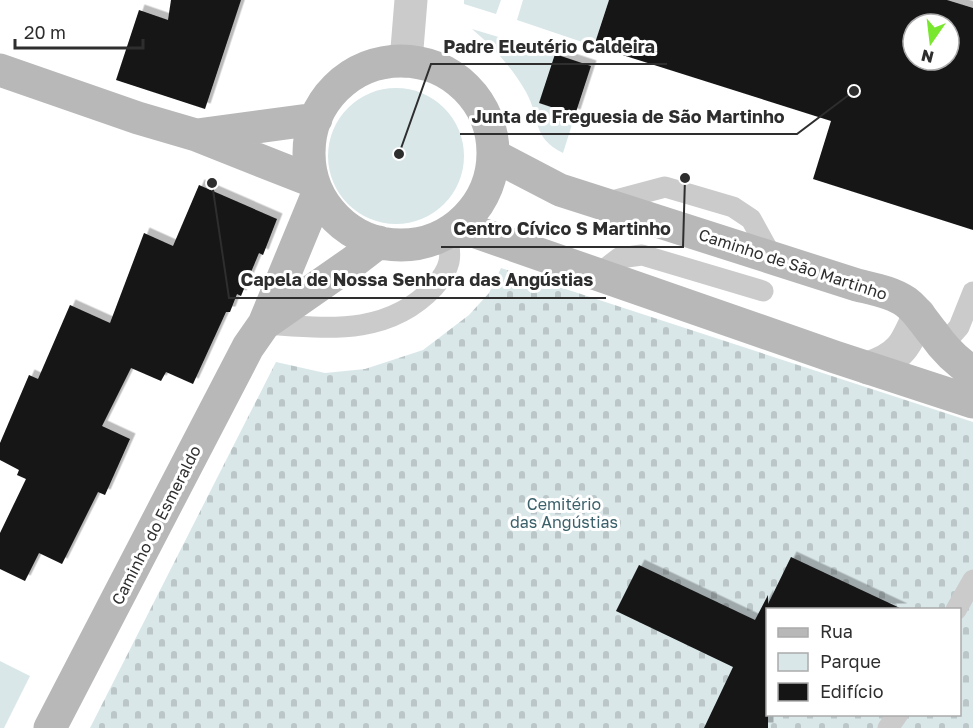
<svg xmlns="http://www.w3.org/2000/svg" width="973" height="728" viewBox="0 0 973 728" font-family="'Golos Text',sans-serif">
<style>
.green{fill:#d9e7e9}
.cemetery{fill:url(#cemetery-stones);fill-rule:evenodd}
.building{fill:#151515;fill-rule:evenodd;filter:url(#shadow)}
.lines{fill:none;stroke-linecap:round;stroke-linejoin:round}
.lane{stroke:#cbcbcb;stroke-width:21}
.street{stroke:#cbcbcb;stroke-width:33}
.secondary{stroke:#b8b8b8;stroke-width:33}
.labels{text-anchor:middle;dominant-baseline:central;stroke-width:6;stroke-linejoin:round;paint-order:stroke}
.street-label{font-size:16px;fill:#2e2e2e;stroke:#fff}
.park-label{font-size:16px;fill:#3b616b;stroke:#fff}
.leader{fill:none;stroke:#2e2e2e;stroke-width:2}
.callout-dot{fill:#2e2e2e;stroke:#fff;stroke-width:2}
.callout-label{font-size:18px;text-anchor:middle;font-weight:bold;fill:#2e2e2e;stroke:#fff;stroke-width:6;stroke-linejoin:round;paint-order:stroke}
</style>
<defs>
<pattern id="cemetery-stones" width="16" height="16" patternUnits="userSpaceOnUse" patternTransform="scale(1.5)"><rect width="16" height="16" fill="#d9e7e9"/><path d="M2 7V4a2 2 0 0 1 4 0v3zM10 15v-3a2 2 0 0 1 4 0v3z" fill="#bbc6c8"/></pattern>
<filter id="shadow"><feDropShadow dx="5.5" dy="-5.5" stdDeviation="0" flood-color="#0004"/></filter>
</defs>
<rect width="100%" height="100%" fill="#fff"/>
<!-- green -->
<path class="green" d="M 464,0 L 501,0 L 496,14 L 464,4 Z
M 523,0 L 609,0 L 594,46 L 517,20 Z
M 472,29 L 555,54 L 540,103 L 575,115 L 563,153 C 531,137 541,119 526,92 C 512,67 493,47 472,29 Z
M328 156a68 68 0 1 1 136 0a68 68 0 1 1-136 0Z
M 0,661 L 30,676 L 4,728 L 0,728 Z"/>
<!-- cemetery -->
<path class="cemetery" d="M 501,268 L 973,422 L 973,728 L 90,728 L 276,362 L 325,373 L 365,369 L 423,350 L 469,315 L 489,293 ZM 768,610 L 960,610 L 960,714 L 768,714 Z"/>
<!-- building -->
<path class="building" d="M 171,0 L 241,0 L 205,109 L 116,80 L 139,10 L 168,20 Z
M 609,0 L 947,0 L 973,8 L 973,230 L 813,179 L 831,121 L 594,46 ZM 913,24 L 949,24 L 949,60 L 913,60 Z
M 555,54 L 591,66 L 575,115 L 539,103 Z
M 199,185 L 277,219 L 263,255 L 259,253 L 241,296 L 237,294 L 230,312 L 226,312 L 193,384 L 166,372 L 161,381 L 131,368 L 102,426 L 130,439 L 105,495 L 98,492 L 62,564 L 39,553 L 25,581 L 0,569 L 0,533 L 26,479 L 17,475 L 19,470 L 0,460 L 0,443 L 29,375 L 38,379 L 70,305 L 110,323 L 144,233 L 173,246 Z
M 791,557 L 902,609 L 768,609 L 768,728 L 704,728 L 733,667 L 616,611 L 639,565 L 755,620 L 768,595 L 768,604 Z"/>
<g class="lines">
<!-- lane -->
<path class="lane" d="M 605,203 L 665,187 L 733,207 L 751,219 L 772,257
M 597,275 L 619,258 L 642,255 L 763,291
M 264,324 C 326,328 387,337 434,287 C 451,268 453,257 446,232
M 943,345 L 959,327 L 973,292
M 956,610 L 973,580
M 888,728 L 898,714"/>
<!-- street -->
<path class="street" d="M 406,61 L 411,0
M 868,368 C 901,357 906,345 919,314"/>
<!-- secondary -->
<path class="secondary" d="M309 153a92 92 0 1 1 184 0a92 92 0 1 1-184 0Z
M 0,70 L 138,118 L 196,135 L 310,180
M 197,135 L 316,119
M 495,156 L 560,190 L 857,285 C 873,289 892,292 906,302 C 917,310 924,322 933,333 C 944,349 957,362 973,372
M 452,230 L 473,231 L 835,357 L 973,402
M 264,324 L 353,262 L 379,242
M 50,728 L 248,347 L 264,324 L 316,198"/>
</g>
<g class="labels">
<!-- street labels -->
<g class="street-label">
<text transform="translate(793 264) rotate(18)">Caminho de São Martinho</text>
<text transform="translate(156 525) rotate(-63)">Caminho do Esmeraldo</text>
</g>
<!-- park labels -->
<g class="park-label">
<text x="564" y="504">Cemitério<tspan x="564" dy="18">das Angústias</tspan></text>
</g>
</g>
<!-- callouts -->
<path class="leader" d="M399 154L431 64H667M854 91L797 134H460M685 178L683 247H441M212 183L229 298H606"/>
<g class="callout-dot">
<circle cx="399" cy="154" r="6"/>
<circle cx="854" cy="91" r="6"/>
<circle cx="685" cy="178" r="6"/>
<circle cx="212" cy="183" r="6"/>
</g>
<g class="callout-label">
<text x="549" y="53">Padre Eleutério Caldeira</text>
<text x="628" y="123">Junta de Freguesia de São Martinho</text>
<text x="562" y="235">Centro Cívico S Martinho</text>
<text x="417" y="286">Capela de Nossa Senhora das Angústias</text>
</g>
<!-- legend -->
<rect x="766" y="608" width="195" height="108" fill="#ffffff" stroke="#ababab" stroke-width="1.5"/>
<rect x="778" y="628" width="30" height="9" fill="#b8b8b8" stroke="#ababab" stroke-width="1.5"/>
<text x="820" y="638" font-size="18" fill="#2e2e2e">Rua</text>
<rect x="778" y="653" width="30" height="18" fill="#d9e7e9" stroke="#ababab" stroke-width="1.5"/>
<text x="820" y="668" font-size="18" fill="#2e2e2e">Parque</text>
<rect x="778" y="683" width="30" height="18" fill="#151515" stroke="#ababab" stroke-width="1.5"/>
<text x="820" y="698" font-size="18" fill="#2e2e2e">Edifício</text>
<!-- north arrow -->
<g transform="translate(931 42) rotate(194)"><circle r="28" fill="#ffffff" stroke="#ababab" stroke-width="1.5"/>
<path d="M0-4.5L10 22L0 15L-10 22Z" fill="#7ae72f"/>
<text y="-9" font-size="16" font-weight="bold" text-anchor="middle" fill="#2e2e2e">N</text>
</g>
<!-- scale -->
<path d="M15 39v9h128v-9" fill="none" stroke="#2e2e2e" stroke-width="3"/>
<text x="24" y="39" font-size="18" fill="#2e2e2e" stroke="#ffffff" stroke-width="4.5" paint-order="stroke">20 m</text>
</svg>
